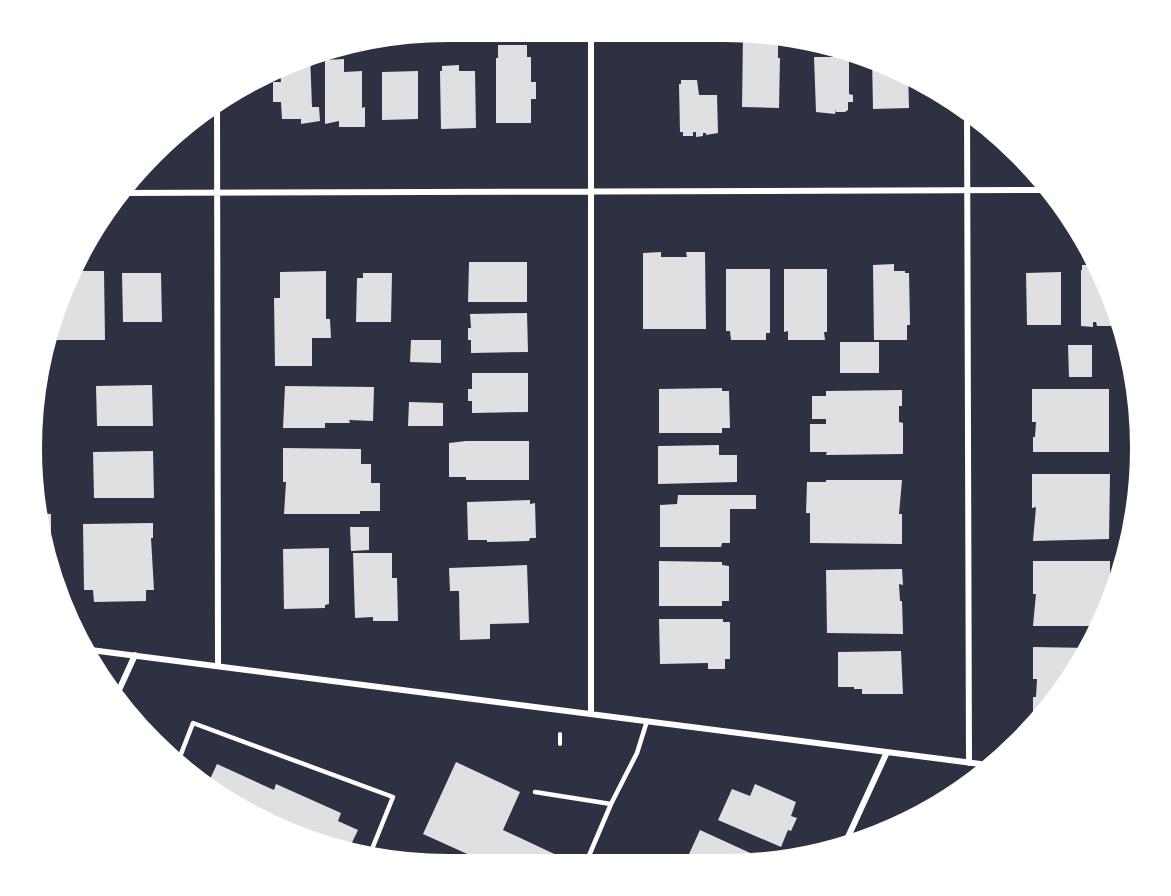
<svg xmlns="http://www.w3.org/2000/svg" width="1171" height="896" viewBox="0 0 1171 896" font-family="'Open Sans',sans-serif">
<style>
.building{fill:#e0e0e3}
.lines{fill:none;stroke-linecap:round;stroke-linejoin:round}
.path{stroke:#fff;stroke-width:4}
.service{stroke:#fff;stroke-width:4.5}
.minor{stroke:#fff;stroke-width:6}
.rim{fill:none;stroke:#fff;stroke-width:8}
</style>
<rect width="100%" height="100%" fill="#2d3142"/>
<!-- building -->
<path class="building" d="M 448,27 L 489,27 L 489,39 L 438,40 L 438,28 Z
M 432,29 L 432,39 L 413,39 L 412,32 Z
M 779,33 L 792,35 L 792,40 L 778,40 L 778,58 L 780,58 L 779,108 L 742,107 L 743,34 L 779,35 Z
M 498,45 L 527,45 L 527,57 L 531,57 L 531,82 L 536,82 L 536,99 L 531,99 L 531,123 L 496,123 L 496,58 L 498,58 Z
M 310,53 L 312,107 L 319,107 L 320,121 L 301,124 L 301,119 L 282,119 L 281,102 L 273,102 L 273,82 L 281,82 L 280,66 L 297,61 L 297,59 Z
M 814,57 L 849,57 L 849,94 L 853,95 L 853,102 L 848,102 L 848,110 L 845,112 L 836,112 L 836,109 L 835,114 L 816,112 Z
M 872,57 L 908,70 L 909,108 L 873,109 Z
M 344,59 L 344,72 L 362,71 L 362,108 L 365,107 L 365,127 L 339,127 L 339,121 L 325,124 L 325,60 Z
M 459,65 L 459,71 L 475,71 L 476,128 L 441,129 L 440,71 L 442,71 L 442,66 Z
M 418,71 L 418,119 L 382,120 L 382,72 Z
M 681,80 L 697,80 L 699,95 L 717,95 L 718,133 L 706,135 L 706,133 L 703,133 L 703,136 L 696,137 L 696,132 L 693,132 L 693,136 L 683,136 L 683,132 L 680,132 L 679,84 L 681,84 Z
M 661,252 L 661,257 L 687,257 L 686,252 L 705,252 L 706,329 L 643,329 L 643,253 Z
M 469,262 L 527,262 L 527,302 L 468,302 Z
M 894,264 L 894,271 L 905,271 L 905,273 L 909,273 L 910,325 L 907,325 L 907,340 L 874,340 L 873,265 Z
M 1082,265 L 1097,265 L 1098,269 L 1103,269 L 1112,287 L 1120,313 L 1120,326 L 1097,326 L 1096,322 L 1093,322 L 1093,327 L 1081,326 L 1081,270 L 1082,270 Z
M 726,269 L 770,269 L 770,333 L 766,333 L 766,340 L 731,340 L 730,331 L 726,331 Z
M 784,269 L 827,269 L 827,332 L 824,332 L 825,340 L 788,340 L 788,331 L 784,332 Z
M 69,271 L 104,271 L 105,340 L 43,340 L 43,335 Z
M 326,271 L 326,319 L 330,319 L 331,338 L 312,338 L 312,366 L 275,366 L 274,298 L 280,298 L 280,272 Z
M 1061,272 L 1061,325 L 1027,325 L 1026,273 Z
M 122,273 L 161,273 L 162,322 L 123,322 Z
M 363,273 L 392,273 L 391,322 L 356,322 L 357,278 L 363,278 Z
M 527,313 L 528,352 L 471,353 L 471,340 L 468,340 L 468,328 L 471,328 L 470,314 Z
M 411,340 L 441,340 L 441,363 L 410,362 Z
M 840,342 L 879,342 L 879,373 L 840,373 Z
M 1068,345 L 1092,345 L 1092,377 L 1069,377 Z
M 472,373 L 528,373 L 528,412 L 472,413 L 472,401 L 468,401 L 468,389 L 472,389 Z
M 152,385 L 153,426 L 97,426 L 96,386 Z
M 285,386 L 374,387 L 373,421 L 349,420 L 350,423 L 325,423 L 325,428 L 283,428 Z
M 722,388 L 722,391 L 729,391 L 730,428 L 722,428 L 722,433 L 659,433 L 659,389 Z
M 1032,389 L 1109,389 L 1109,452 L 1033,452 L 1033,437 L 1035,437 L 1036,422 L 1032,422 Z
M 902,390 L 902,406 L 899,406 L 899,422 L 903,423 L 903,454 L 826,455 L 827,452 L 810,452 L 810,424 L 826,424 L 826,419 L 812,419 L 812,396 L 826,396 L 826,391 Z
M 409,402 L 443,403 L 443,426 L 408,426 Z
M 466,441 L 529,441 L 529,480 L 466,480 L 466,477 L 449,477 L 449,443 Z
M 719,445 L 719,455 L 737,455 L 737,482 L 658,484 L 658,446 Z
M 283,448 L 361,449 L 361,464 L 371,464 L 371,483 L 380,483 L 380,511 L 360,511 L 360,514 L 284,514 L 286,482 L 283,482 Z
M 153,451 L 154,498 L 94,498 L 93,452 Z
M 1032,474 L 1110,474 L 1109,539 L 1033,541 L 1036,507 L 1032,508 Z
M 826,480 L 902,480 L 899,514 L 902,514 L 902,544 L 810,543 L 810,513 L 806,513 L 807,482 L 826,482 Z
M 678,495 L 756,495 L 756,509 L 730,509 L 730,543 L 722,543 L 721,547 L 660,547 L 660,505 L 677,504 Z
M 530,500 L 530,504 L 535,503 L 536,538 L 530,538 L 529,541 L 487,542 L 487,540 L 468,540 L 467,502 Z
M 36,513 L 51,514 L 51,554 L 41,554 Z
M 153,523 L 153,538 L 151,538 L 154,590 L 146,590 L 146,601 L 94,602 L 93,590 L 84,590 L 83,524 Z
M 350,527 L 369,527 L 369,550 L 351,551 Z
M 329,548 L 329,604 L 325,605 L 325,608 L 284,609 L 283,549 Z
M 353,553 L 392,553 L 392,578 L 397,578 L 398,621 L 373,621 L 373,617 L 355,618 Z
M 42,558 L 50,558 L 51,577 Z
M 659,561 L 722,562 L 722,565 L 729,566 L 729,601 L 722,601 L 722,606 L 659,606 Z
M 1033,561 L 1110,561 L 1110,613 L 1103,626 L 1033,626 L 1036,594 L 1033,594 Z
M 527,565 L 529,623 L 490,624 L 490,639 L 460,640 L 459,591 L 450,591 L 449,568 Z
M 902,569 L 903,585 L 899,584 L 900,601 L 902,601 L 903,634 L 827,633 L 826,570 Z
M 659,619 L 723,619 L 723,622 L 730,622 L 730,659 L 725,659 L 725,669 L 708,669 L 708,663 L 660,664 Z
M 1033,647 L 1091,648 L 1073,682 L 1048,713 L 1033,712 L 1033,697 L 1036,697 L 1037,679 L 1033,679 Z
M 901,651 L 903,694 L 862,694 L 862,689 L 854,689 L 854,687 L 838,687 L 838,652 Z
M 456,762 L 520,792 L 503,830 L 563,858 L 560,865 L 483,865 L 485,862 L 423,834 Z
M 217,764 L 274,790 L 276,784 L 341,813 L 338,821 L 358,830 L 347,853 L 287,837 L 214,798 L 205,790 Z
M 755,784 L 796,802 L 791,816 L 797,818 L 791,831 L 788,830 L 781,847 L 718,820 L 732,789 L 750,796 Z
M 700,830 L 770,862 L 768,865 L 684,865 Z"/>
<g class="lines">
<!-- path -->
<path class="path" d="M 560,734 L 560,744"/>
<!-- service -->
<path class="service" d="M 176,767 L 193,723 L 393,797 L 368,859
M 535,792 L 611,804
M 585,865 L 611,804 L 637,753 L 647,721"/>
<!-- minor -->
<path class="minor" d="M 217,99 L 218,665
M 967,106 L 969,763
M 118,193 L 1051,190
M 83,649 L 996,766
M 114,701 L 135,655
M 591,714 L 591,27
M 842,850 L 887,752"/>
</g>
<!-- crop -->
<path d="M0 0H1171V896H0ZM448 38H724A410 410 0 0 1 1134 448V448A410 410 0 0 1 724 858H448A410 410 0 0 1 38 448V448A410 410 0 0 1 448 38Z" fill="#fff" fill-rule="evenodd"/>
<path class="rim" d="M448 38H724A410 410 0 0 1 1134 448V448A410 410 0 0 1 724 858H448A410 410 0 0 1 38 448V448A410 410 0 0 1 448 38Z"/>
</svg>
